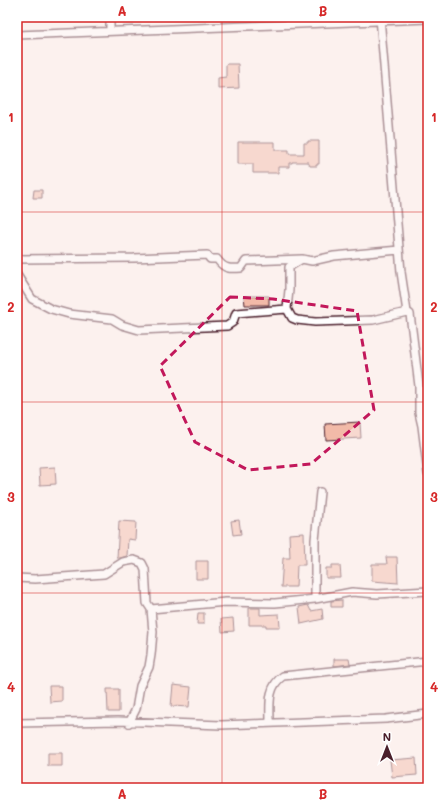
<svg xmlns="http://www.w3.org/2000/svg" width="445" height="805" viewBox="0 0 445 805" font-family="Mali,sans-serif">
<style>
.building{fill:#f2baa8;stroke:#4a1f2b}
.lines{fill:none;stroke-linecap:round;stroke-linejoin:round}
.street-casing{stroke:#4a1f2b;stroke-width:10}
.street{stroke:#fff;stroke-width:7}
.marked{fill:none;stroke:#c2185b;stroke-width:3;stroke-dasharray:8 5;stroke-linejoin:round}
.grid{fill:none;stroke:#d62828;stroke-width:1;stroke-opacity:0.55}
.neatline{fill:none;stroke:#d62828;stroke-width:1.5}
.grid-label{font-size:13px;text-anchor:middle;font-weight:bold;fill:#d62828}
</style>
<rect width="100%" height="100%" fill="#fcf1ee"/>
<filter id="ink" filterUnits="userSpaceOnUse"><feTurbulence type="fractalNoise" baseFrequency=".025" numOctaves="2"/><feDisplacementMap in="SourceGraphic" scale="8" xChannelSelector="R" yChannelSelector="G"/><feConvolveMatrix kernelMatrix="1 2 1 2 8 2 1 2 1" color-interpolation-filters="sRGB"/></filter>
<g filter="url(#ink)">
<!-- building -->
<path class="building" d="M 226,64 L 238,64 L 239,88 L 218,89 L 218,78 L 226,77 Z
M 308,141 L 319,141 L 319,164 L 317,164 L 317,166 L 310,166 L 308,162 L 292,162 L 292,163 L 289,163 L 289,167 L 278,167 L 278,173 L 253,173 L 253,164 L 238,164 L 238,142 L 275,142 L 275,150 L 289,150 L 289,154 L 304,154 L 304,143 L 308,143 Z
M 34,190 L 42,190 L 42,198 L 33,198 Z
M 244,296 L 269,296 L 269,305 L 245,305 Z
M 360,422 L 361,438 L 326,440 L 325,424 Z
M 55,467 L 56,484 L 40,485 L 39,468 Z
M 239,520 L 241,534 L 233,535 L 231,521 Z
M 119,521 L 136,522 L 135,540 L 128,539 L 127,556 L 120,558 L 117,558 Z
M 304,533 L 305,565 L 297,565 L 296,587 L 281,587 L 283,558 L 290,558 L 289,534 Z
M 386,557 L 397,557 L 398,583 L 372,581 L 372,564 L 387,564 Z
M 196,561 L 208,561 L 208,579 L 196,579 Z
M 332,565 L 340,565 L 341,578 L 326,578 L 326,568 L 332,568 Z
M 342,600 L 342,607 L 331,607 L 331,601 Z
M 308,605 L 311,611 L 322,609 L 323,619 L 301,624 L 299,607 Z
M 249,608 L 260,608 L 260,615 L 279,614 L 280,627 L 266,627 L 266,625 L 249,625 Z
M 198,613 L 204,613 L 204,624 L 197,624 Z
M 233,618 L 234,631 L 222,632 L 221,619 Z
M 334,659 L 349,659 L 350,664 L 334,666 Z
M 173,685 L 191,687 L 189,707 L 171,706 Z
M 49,686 L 62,686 L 62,701 L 50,702 Z
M 107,689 L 119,689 L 119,712 L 108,712 Z
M 48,753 L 62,753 L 62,766 L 48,766 Z
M 416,758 L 417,775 L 392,777 L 390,760 Z"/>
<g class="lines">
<defs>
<path id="street" d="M 110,17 L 110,31
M 380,17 L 401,272 L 407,312 L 410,314 L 419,386 L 419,413 L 422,426 L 428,474
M 17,35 L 428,19
M 17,259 L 134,258 L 207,255 L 210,259 L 217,259 C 224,269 229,269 241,268 L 246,261 L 302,259
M 17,275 L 32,299 L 51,309 L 69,314 L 112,319 L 122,325 L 139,330 L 227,326 L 233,322 L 236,313 L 287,309 L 292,318 L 297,320 L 315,322 L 373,320 L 407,312
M 287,309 L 289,290 L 289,267 L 302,259 L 312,261 L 334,256 L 399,250
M 17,578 L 35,579 L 104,574 L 123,562 L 134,560 L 142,563 L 145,569 L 147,603 L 151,609 L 153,632 L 151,655 L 149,667 L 140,686 L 136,709 L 129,723
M 315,599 L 315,540 L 320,492
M 151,609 L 226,602 L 275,603 L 315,599 L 352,592 L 377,594 L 428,591
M 270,722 C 270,705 267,687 283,676 L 428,661
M 17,723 L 118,721 L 221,725 L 386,719 L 428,714"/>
</defs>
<!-- street casing -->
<use href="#street" class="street-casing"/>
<!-- street -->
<use href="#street" class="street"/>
</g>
</g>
<!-- marked area -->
<path d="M0 0H445V805H0ZM 230,297 L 273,299 L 357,311 L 374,410 L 311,464 L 248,470 L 195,442 L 160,366 Z" fill="#fcf1ee" fill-opacity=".55" fill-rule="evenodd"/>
<path class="marked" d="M 230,297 L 273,299 L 357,311 L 374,410 L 311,464 L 248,470 L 195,442 L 160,366 Z"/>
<!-- grid -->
<path class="grid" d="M 222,17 L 222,788M 17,212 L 428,212M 17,402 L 428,402M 17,593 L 428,593"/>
<!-- margin -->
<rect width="445" height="805" fill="none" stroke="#fff" stroke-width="44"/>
<!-- north arrow -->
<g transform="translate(387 747)" stroke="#ffffff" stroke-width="3" paint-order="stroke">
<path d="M0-3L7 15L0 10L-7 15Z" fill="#4a1f2b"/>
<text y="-6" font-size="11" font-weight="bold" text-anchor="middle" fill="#4a1f2b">N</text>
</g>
<rect x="22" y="22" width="401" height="761" class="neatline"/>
<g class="grid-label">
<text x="122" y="16">A</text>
<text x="323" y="16">B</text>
<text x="11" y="122">1</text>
<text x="434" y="122">1</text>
<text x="11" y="312">2</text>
<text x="434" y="312">2</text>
<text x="11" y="502">3</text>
<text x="434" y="502">3</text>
<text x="11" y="692">4</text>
<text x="434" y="692">4</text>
<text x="122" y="799">A</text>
<text x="323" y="799">B</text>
</g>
</svg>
